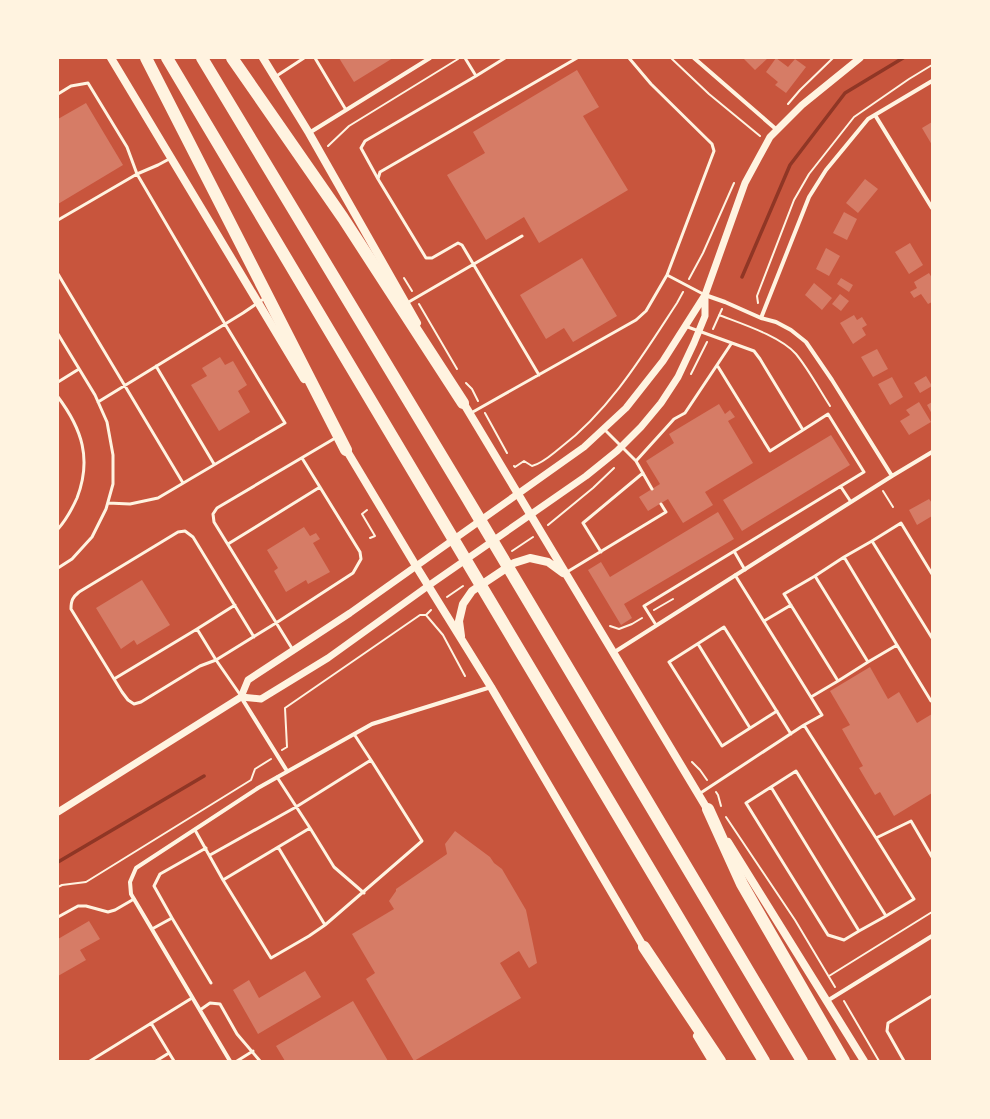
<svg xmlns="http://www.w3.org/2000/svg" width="990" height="1119" viewBox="0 0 990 1119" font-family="'Zilla Slab',serif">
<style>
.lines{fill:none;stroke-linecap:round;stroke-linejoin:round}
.stream{stroke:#8f3625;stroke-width:3.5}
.building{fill:#d67c66}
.path{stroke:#fff3e0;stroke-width:2}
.service{stroke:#fff3e0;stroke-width:3}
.minor{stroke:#fff3e0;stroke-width:4}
.tertiary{stroke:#fff3e0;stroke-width:7}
.secondary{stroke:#fff3e0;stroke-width:8}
.motorway{stroke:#fff3e0;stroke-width:12}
</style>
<rect width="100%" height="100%" fill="#c8553d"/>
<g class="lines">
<!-- stream -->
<path class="stream" d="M 742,277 L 790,165 L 845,93 L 903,58
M 58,862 L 204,776"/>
</g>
<!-- building -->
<path class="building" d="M 339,58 L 393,58 L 354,82 Z
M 743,58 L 768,58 L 755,70 Z
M 776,58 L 788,67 L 795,59 L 806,67 L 786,93 L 775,85 L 778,82 L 766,72 Z
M 577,70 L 599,107 L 583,116 L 628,190 L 539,243 L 524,217 L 486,240 L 447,175 L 485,153 L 473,132 Z
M 86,103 L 123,165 L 58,204 L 58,119 Z
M 932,122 L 932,145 L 922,128 Z
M 865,179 L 878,189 L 858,213 L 846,203 Z
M 844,212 L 857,219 L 847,240 L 833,233 Z
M 910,243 L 923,265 L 909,274 L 895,252 Z
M 826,248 L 840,256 L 829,276 L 816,269 Z
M 582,258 L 617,316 L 573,342 L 564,328 L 546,339 L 520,295 Z
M 929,273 L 932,278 L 932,302 L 928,304 L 921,294 L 914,298 L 910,292 L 917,288 L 914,282 Z
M 841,278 L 853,285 L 849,292 L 837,284 Z
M 814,283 L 832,298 L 822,310 L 805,295 Z
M 840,294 L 849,301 L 841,311 L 832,304 Z
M 854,315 L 857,320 L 862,317 L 867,325 L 862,328 L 866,335 L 853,344 L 840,323 Z
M 877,349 L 888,369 L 873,377 L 861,357 Z
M 220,357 L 225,365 L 233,361 L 247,385 L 238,391 L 250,412 L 219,431 L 191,385 L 207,376 L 202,368 Z
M 926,376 L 932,386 L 920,393 L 914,383 Z
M 892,377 L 903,397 L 890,405 L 878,384 Z
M 919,402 L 931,422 L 909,435 L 900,421 L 910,415 L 906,410 Z
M 932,402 L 932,414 L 927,405 Z
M 719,404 L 725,414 L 730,410 L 735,417 L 728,421 L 753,463 L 705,492 L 713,505 L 683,523 L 668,499 L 648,511 L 639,497 L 660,484 L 646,461 L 674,443 L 669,434 Z
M 831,435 L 850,465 L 742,531 L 723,500 Z
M 929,499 L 932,503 L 932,516 L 917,525 L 909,510 Z
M 718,512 L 734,539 L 624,604 L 632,618 L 621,625 L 588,570 L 601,562 L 610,577 Z
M 304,527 L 310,536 L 316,533 L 320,539 L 313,543 L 330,572 L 308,584 L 306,580 L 286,592 L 274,571 L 278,568 L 267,550 Z
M 142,580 L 170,625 L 137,645 L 134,640 L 121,649 L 96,608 Z
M 870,667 L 888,699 L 899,692 L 917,723 L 932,714 L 932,793 L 894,816 L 880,792 L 875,795 L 859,768 L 863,766 L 842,729 L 850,725 L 830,691 Z
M 455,831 L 490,857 L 494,863 L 502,869 L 526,910 L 537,963 L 529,968 L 519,951 L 500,963 L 521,998 L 414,1061 L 366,979 L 375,973 L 352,934 L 394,909 L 389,901 L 396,891 L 396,889 L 447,854 L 445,844 Z
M 89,921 L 100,939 L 80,950 L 86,960 L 58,976 L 58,939 Z
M 305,971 L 321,997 L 258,1034 L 233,990 L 249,980 L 259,998 Z
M 353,1001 L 388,1061 L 285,1061 L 276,1046 Z"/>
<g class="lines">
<!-- path -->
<path class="path" d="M 671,58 L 709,94 L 760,136
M 788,104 L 800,90 L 833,58
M 328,146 L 349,126 L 458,59
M 404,278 L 412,291
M 689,279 L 703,253 L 734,183
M 758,303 L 757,296 L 794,200 L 809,174 L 854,117 L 909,79 L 932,65
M 419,304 L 457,369
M 719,315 C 742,324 780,336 796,354 C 809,370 819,389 830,406
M 713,329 L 722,309
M 691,374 L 707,342
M 466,383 L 472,389 L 478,401
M 485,413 L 507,453
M 514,466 L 515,467 L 524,461 L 532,466 C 543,463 551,455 560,448 C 610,410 643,355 677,303 L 683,292
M 883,491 L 893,507
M 367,510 L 362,514 L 375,536 L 370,538
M 548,525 L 593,488 L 614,468
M 512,551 L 533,537
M 447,597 L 463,586
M 654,610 L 673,599
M 426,615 L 443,635 L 465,676
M 610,626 L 619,629 L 632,624 L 642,618
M 282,750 L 287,747 L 285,708 L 420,615 L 426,615 L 431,610
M 692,762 L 700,770 L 707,780
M 716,792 L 718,795 L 721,806
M 726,817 L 795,920 L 835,987
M 58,887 L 62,885 L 86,882 L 251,780 L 255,769 L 271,759
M 829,976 L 932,912
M 844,1001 L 879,1061"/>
<!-- service -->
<path class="service" d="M 315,58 L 346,110
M 465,58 L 476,76 L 505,58
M 629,58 L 651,84 L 712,144 L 714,151 L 667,275
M 275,77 L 304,58
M 58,94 L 71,86 L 88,83 L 127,147 L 137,174 L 225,324 L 285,423 L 158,498 L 130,504 L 108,503
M 378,179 L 361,148 L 365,141 L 476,76
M 58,220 L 137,174 L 158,165 L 171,158
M 58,274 L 183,483
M 407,303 L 522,236
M 685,326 L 754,351 L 760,359 L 803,430 L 770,451 L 717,365
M 58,334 L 95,395 L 107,422 L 113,455 L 113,484 L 106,509 L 92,537 L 72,559 L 58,568
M 156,366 L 214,464
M 539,375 L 462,245 L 458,243 L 432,258 L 426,258 L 378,179 L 380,172 L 577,58
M 58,382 L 79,369
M 58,397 C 82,429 92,459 77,498 C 72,509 66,520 58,529
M 98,402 L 243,313 L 265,298
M 471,413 L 636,320 L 646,311 L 667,275 L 705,295
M 604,429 L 636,461 L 652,489
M 636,461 L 674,419 L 685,413 L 731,344
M 841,487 L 851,502
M 872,541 L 901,523 L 932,574
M 228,544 L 320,487
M 734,551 L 745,570
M 601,552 L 583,523 L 643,473
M 567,572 L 666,512 L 661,504
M 735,575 L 822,715 L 804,725
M 815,576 L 844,557
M 235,605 L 197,629 L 216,660 L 200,666 L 141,702 L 134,704 L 128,700 L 122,692 L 71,609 C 71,600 73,597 79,592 L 178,532 L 185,531 L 193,537 L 254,637
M 764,621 L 791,605
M 656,625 L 644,606 L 864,472 L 828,414 L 803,430
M 698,644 L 750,728
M 897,645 L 931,701 L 932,700
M 293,650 L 214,522 L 213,514 L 217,508 L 337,437
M 114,679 L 197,629
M 838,681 L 868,662
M 241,696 L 216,660 L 276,623 L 353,573 L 361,559 L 360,552 L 302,458
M 811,697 L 838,681 L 784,594 L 815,576 L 868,662 L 897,645 L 844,557 L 872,541 L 932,638
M 777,711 L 722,746 L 669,662 L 724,627 L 791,734
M 771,787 L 746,803 L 828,935 L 844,940 L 859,931 L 771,787 L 796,771 L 886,916 L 914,899 L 876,838
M 699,794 L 804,725 L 876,838 L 911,821 L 932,857
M 310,828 L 334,867 L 364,893
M 195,830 L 223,880 L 271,958 L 309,936 L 325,925
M 278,847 L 325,925 L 422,841 L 371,760
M 210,855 L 296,807 L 371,760 L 354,734
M 223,880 L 310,828 L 277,777
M 58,917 L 78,906 L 86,906 L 108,912 L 115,910 L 134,899
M 172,918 L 154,886 L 160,874 L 206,848
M 152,929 L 172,918 L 211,983
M 859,931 L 886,916
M 200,1010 L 210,1003 L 220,1004 L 237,1034 L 260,1061
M 151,1023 L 174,1061
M 90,1061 L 192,998
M 156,1061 L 169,1053
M 237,1061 L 253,1051
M 904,1061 L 887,1031 L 888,1023 L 932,996"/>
<!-- minor -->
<path class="minor" d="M 694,58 L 777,130
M 875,115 L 932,208
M 309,133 L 430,58
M 705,295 L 725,302 L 761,318 L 776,322 L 791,330 L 806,342 L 832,380 L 892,476
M 761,318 L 809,197 L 826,170 L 868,119 L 932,81
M 613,653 L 892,476 L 932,452
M 241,697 L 287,771
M 827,1001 L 932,936
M 230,1061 L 131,894 L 130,882 L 136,868 L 258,788 L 372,724 L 491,687"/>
<!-- tertiary -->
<path class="tertiary" d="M 241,697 L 261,699 L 328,658 L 428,586 L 586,476 L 617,451 L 641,427 L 661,403 L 678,377 L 694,343 L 705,316 L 705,296
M 58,812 L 241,697 L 248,680 L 350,613 L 584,447 L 626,408 L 663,361 L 705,295 L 745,183 L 770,137 L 802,105 L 860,58"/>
<!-- secondary -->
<path class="secondary" d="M 111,58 L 304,379
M 263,58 L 309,133 L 417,323
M 461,399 L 709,812
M 344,446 L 416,566 L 491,687 L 646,951
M 461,636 L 459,621 L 463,604 L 472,591 L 514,563 L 530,558 L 548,562 L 563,573
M 728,842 L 864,1061
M 697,1036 L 712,1061"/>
<!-- motorway -->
<path class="motorway" d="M 146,58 L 346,450
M 167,58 L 764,1061
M 202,58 L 467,498 L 802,1061
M 232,58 L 343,218 L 463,403
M 708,809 L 742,884 L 844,1061
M 644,947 L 720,1061"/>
</g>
<!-- border -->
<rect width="990" height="1119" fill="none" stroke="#fff3e0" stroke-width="118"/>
</svg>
